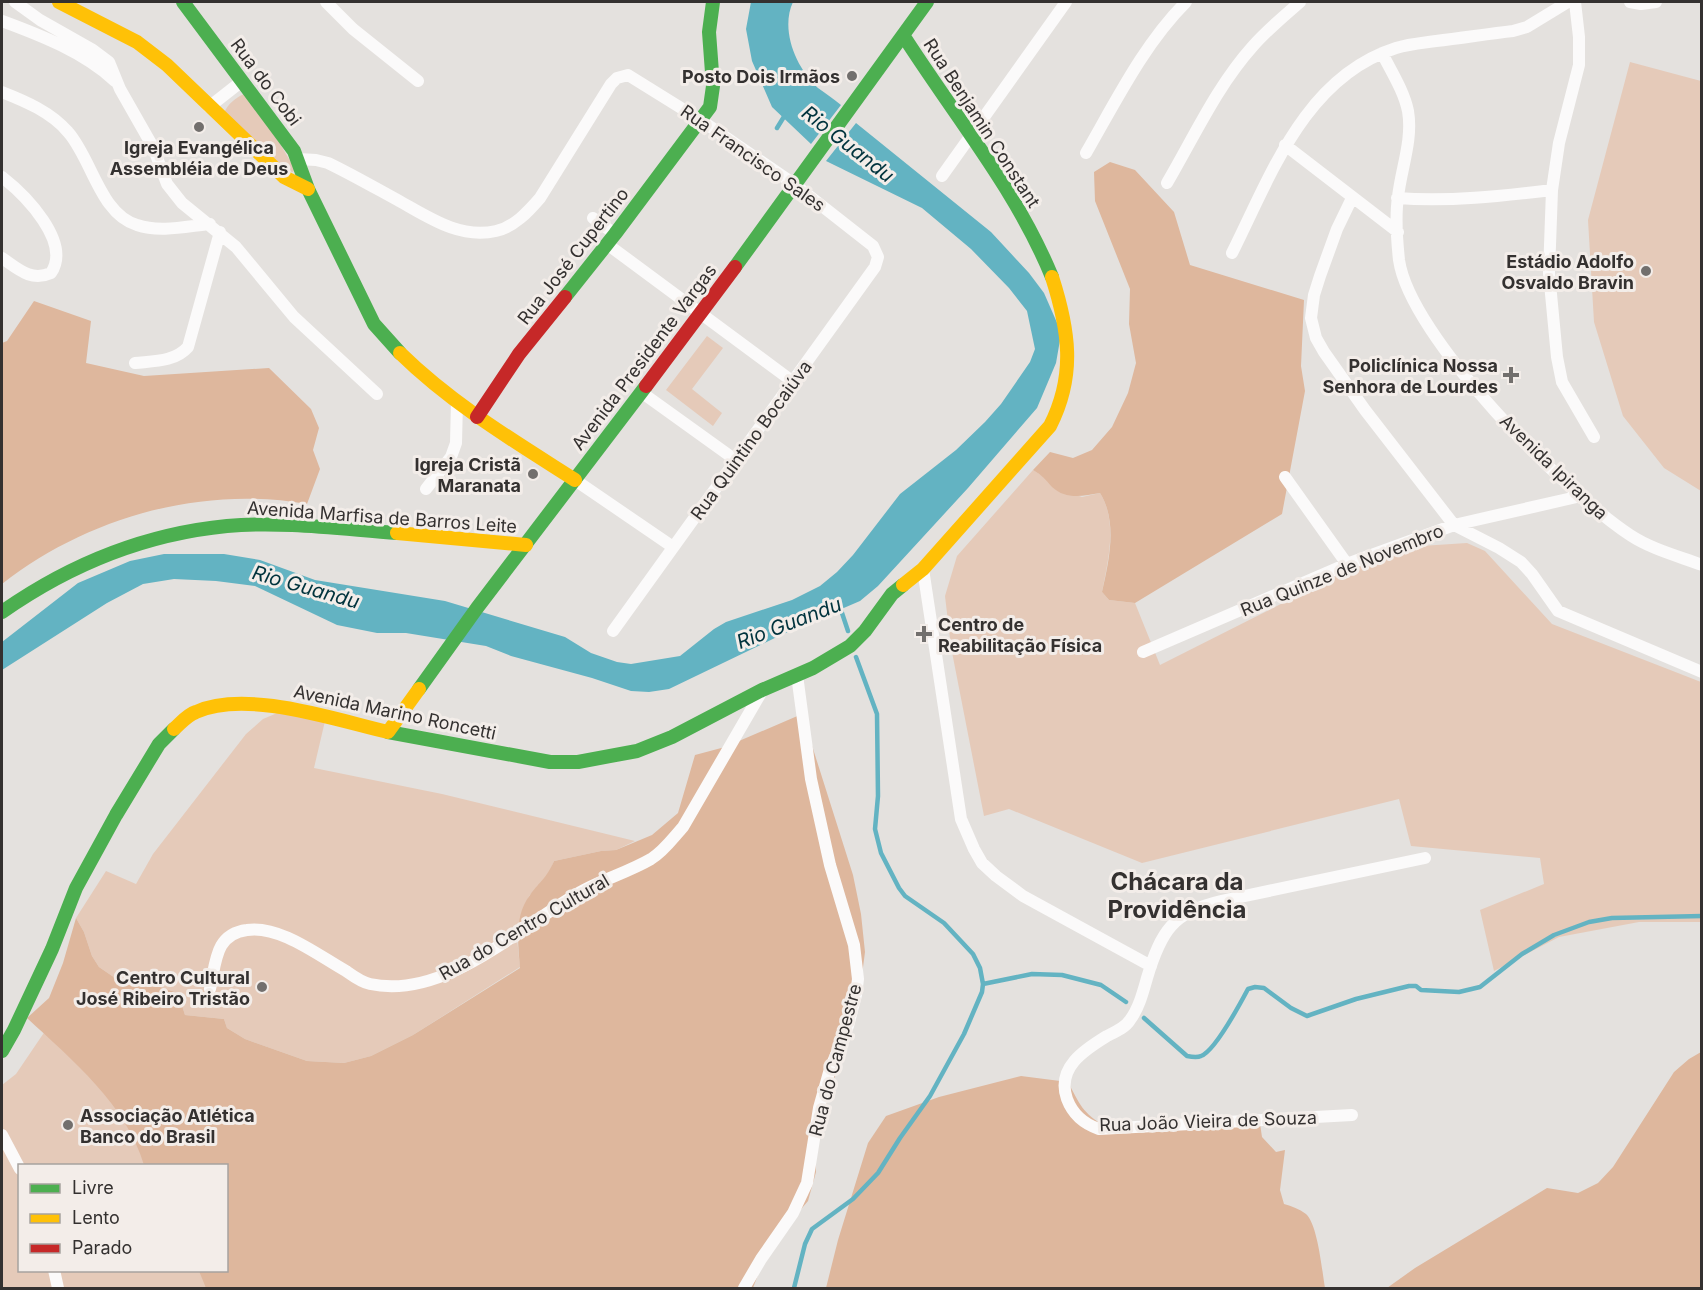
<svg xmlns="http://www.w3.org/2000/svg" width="1703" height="1290" viewBox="0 0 1703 1290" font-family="Inter,sans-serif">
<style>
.green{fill:#e5cab9}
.forest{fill:#deb79d}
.water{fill:#63b3c2}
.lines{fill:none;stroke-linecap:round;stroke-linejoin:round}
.stream{stroke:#63b3c2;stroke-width:4.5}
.street{stroke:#fbfafa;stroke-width:12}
.fast{stroke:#4caf50;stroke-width:14}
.slow{stroke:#ffc107;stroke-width:14}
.jam{stroke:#c62828;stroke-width:14}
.poi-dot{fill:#726f6d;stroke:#f3ede9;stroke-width:2}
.labels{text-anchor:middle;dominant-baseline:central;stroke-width:6;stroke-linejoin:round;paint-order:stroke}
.poi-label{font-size:18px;font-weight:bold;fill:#343130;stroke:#f3ede9;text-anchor:end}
.street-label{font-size:18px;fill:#343130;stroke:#f3ede9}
.water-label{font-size:20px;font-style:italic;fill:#00333d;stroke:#f3ede9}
.district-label{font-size:24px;font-weight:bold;fill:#343130;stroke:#f3ede9}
</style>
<rect width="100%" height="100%" fill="#e4e1de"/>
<!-- green -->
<path class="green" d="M 1630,62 L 1701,81 L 1701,491 L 1664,468 L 1623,416 L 1594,322 L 1588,220 Z
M 244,94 L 267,122 L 295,169 L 293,172 L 288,171 L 224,113 C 228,104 235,98 244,94 Z
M 707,336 L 723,348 L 692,389 L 722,413 L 713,426 L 666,390 Z
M 1033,470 L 1047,479 L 1053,487 L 1082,497 L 1100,493 C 1118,522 1108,561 1102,592 L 1109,600 L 1135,603 L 1160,665 L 1346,571 L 1421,546 L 1467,543 L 1485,551 L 1552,624 L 1701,682 L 1701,922 L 1639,922 L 1559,937 L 1494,971 L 1480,910 L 1544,884 L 1540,858 L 1411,846 L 1399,799 L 1142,863 L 1009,809 L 984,816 L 951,647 L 945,596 L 957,556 Z
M 282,711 L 325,721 L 314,768 L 442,794 L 635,841 L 616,850 L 601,851 L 554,861 L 548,876 L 529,896 L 517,938 L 520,967 L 413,1035 L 371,1056 L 344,1063 L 307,1061 L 245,1039 L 227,1028 L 224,1019 L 185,1015 L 178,993 L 151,984 L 130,984 L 118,980 L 99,967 L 92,956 L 84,932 L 76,918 L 106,871 L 136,884 L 153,854 L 246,734 L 263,719 Z
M 58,1012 L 163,1165 L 20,1166 L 20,1270 L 226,1270 L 246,1288 L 2,1288 L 2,1085 L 16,1074 Z"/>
<!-- forest -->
<path class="forest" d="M 1110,162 L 1135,170 L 1174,212 L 1190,265 L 1304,300 L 1301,366 L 1305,391 L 1282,514 L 1135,603 L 1109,600 L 1102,592 C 1109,561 1118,522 1100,493 C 1083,496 1066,500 1052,487 C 1045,479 1043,476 1033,470 L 1050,452 L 1073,458 L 1092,450 L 1112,427 L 1128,393 L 1136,363 L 1129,324 L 1130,289 L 1095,201 L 1094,172 Z
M 34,301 L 91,321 L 86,363 L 144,376 L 269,368 L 311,409 L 319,428 L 313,450 L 320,469 L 307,504 C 201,485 86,518 2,584 L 2,343 L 7,341 Z
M 802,714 L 853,875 L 861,914 L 865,952 L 859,998 L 814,1144 L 816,1172 L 808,1201 L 785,1228 L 762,1264 L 753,1288 L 206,1288 L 199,1271 L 226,1270 L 226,1166 L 144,1165 C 126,1104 72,1060 27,1018 L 49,998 L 63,963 L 76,918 L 84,932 L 92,956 L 99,967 L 118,980 L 130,984 L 151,984 L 178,993 L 185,1015 L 224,1019 L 227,1028 L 245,1039 L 307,1061 L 344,1063 L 371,1056 L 413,1035 L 520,968 C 518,943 514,916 530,895 C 541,880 546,879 554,861 L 601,851 L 616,850 L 652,835 L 678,813 L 695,755 L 725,747 Z
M 1701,1052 L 1701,1288 L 1387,1288 L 1415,1268 L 1547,1188 L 1578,1193 L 1598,1183 L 1613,1167 L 1674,1072 L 1689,1059 Z
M 1021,1076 L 1068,1082 C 1079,1103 1083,1114 1105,1126 L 1259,1117 L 1262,1137 L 1276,1152 L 1285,1150 L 1280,1190 L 1284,1204 C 1292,1206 1299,1209 1306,1214 C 1318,1225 1322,1271 1325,1288 L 1331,1288 L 826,1288 L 838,1240 L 868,1143 L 886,1116 L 939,1097 Z"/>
<!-- water -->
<path class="water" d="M 751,2 L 793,2 C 780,30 796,68 818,88 C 826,94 834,99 841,105 L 811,144 L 772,107 L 752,61 L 746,29 Z
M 856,123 L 991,232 L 1029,273 L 1044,293 L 1058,325 L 1060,340 L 1056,363 L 1037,408 L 968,488 L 878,586 L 860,601 L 781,635 L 669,689 L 649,692 L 631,691 L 592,678 L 511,656 L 486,646 L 406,633 L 377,633 L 337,625 L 255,586 L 216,581 L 174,579 L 143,584 L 107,603 L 2,670 L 2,642 L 78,583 L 130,561 L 164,554 L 224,554 L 260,560 L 315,580 L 445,601 L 565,637 L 591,653 L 617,662 L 631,664 L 680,656 L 714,629 L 726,622 L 792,600 L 820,586 L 837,572 L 853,555 L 900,494 L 956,450 L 985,422 L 1001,404 L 1030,362 L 1035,349 L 1027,311 L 1009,288 L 971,249 L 922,208 L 826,161 Z"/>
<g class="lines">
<!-- stream -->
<path class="stream" d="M 777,128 L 785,115
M 840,607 L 848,631
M 983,984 L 1032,974 L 1062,975 L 1101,985 L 1126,1002
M 1144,1018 L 1187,1056 C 1192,1057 1197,1058 1201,1056 C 1215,1051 1240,1004 1248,989 L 1255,987 L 1264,988 L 1291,1008 L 1307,1016 L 1356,999 L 1409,986 L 1416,986 L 1421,990 L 1459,992 L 1480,987 L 1522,954 L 1554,935 L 1589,922 L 1612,918 L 1702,916
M 794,1288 L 805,1244 L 812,1229 L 853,1199 L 878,1173 L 900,1138 L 930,1096 L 964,1034 L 982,992 L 983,984 L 980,968 L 973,954 L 944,923 L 905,896 L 899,888 L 881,853 L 875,829 L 878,796 L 877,714 L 856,657"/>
<!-- street -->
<path class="street" d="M 15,2 L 40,20 L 93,50 L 109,62 L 120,89 L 153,147 L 167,184 L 182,203 L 236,247 L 294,317 L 377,394
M 326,2 L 353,29 L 418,81
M 1575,2 L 1579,37 L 1579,65 L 1559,143 L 1552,190 L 1549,273 L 1557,357 L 1562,382 L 1594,437
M 1630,2 L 1641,4 L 1656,2
M 2,21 C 40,35 84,52 115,81
M 1382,53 C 1391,71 1404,91 1408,111 C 1413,140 1401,169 1398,197 C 1395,217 1397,241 1399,260 C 1410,337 1566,493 1630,535 C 1651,549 1678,556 1702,565
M 2,92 C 25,101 51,112 68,132 C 92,159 100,214 137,225 C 160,233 188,226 210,224
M 209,107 L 242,81
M 1285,145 L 1398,232
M 1086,153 C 1116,101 1144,44 1186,2
M 298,159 L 316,160 L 328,163 C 353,175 377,189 401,202 C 431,219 461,239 496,231 C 514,227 528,212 540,198 L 611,84 L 617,78 L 628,75 L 702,121 L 794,184 L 873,246 L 878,257 L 875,267 L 613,631
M 942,176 L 1066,2
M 2,177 C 25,195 72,242 51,273 C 31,282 18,269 2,258
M 1167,183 C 1194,137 1217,86 1253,46 C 1267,30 1284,16 1300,2
M 1352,198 L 1337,229 L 1320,276 L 1314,295 L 1311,318 L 1316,338 L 1324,352 L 1365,410 L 1454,525 L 1499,548 L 1521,562 L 1532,574 L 1558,611 L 1702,672
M 1397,198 C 1449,202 1501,196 1552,190
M 593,218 L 615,234
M 607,244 L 792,381
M 1232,253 C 1271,175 1305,77 1396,48 C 1409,44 1422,43 1436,41 C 1462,38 1487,34 1513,31 L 1527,27 L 1568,2
M 135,363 C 153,361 175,362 188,347 L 220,232
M 641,392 L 737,461
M 1285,477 L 1347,564
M 575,480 L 673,547
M 426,489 L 451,457 L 456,443 L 457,401
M 923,569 L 961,819 L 974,849 L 982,863 L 996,876 L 1023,896 L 1151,966
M 1143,652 L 1347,564 L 1454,525 L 1581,496
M 210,989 C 216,962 215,934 247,930 C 280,925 319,956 346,971 C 353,976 361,982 370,984 C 444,1000 517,929 577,894 C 600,880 627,873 651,859 C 664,851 673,838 683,827 L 762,691
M 1352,1115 L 1099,1129 C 1084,1124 1073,1115 1067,1099 C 1056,1068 1084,1050 1107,1036 C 1115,1032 1125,1028 1130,1020 C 1139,1008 1143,992 1147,978 C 1161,931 1173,912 1221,901 L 1425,858
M 2,1135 L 20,1169
M 54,1270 L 58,1288
M 744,1288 L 761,1259 L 793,1213 L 807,1183 L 819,1108 L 830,1069 L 848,1026 L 856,995 L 858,979 L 854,945 L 830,865 L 811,779 L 797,675"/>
<!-- fast -->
<path class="fast" d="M 183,2 L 294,151 L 308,189 L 374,324 L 400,353
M 903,35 C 954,115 1016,189 1052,277
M 735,267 L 927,2
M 565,297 L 615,234 L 710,107 L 713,86 L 709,32 L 713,2
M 2,612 C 69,565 145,534 227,526 C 283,521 341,529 397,533
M 419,689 L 477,608 L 646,386
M 388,732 L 550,762 L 578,762 L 637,751 L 672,737 L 762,690 L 813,668 L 850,646 L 865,631 L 892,594 L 903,585
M 2,1051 L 14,1030 L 52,949 L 76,888 L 116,815 L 159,744 L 174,729"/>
<!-- slow -->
<path class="slow" d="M 59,2 L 137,42 L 167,65 L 284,177 L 308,189
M 400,353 C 452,404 514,441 575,480
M 397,533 L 526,545
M 903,585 L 923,569 L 1050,426 C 1076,375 1069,330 1052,277
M 174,729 C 181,723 187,715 196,712 C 246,689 336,720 388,732 L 419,689"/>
<!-- jam -->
<path class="jam" d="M 646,386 L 735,267
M 477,417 L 519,354 L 565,297"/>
</g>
<!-- markers -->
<g class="poi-dot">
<circle cx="852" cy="76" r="6"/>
<circle cx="199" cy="127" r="6"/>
<circle cx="1646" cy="271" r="6"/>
<path d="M1508 366h6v6h6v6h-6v6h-6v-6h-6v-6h6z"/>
<circle cx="533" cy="474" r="6"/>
<path d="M921 625h6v6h6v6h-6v6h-6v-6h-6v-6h6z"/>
<circle cx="262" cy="987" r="6"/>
<circle cx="68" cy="1125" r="6"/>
</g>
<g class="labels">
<!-- poi labels -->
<g class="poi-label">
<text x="840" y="76">Posto Dois Irmãos</text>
<text x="199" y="147" text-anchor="middle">Igreja Evangélica<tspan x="199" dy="21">Assembléia de Deus</tspan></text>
<text x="1634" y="261">Estádio Adolfo<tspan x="1634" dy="21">Osvaldo Bravin</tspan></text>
<text x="1498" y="365">Policlínica Nossa<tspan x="1498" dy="21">Senhora de Lourdes</tspan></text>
<text x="521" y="464">Igreja Cristã<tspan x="521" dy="21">Maranata</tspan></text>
<text x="938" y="624" text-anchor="start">Centro de<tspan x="938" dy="21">Reabilitação Física</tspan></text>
<text x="250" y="977">Centro Cultural<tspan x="250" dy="21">José Ribeiro Tristão</tspan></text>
<text x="80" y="1115" text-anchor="start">Associação Atlética<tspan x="80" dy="21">Banco do Brasil</tspan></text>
</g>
<!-- street labels -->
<g class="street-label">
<text transform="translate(266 82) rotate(53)">Rua do Cobi</text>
<text transform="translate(982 123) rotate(57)">Rua Benjamin Constant</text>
<text transform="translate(753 158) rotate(35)">Rua Francisco Sales</text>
<text transform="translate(573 256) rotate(-52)">Rua José Cupertino</text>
<text transform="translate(644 357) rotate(-53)">Avenida Presidente Vargas</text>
<text transform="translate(751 440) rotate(-54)">Rua Quintino Bocaiúva</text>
<text transform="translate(1554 467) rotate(44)">Avenida Ipiranga</text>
<text transform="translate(382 517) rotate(4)">Avenida Marfisa de Barros Leite</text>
<text transform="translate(1342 570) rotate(-22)">Rua Quinze de Novembro</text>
<text transform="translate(395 712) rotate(12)">Avenida Marino Roncetti</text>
<text transform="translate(524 927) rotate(-30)">Rua do Centro Cultural</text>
<text transform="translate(835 1060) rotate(-75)">Rua do Campestre</text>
<text transform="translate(1208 1121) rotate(-2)">Rua João Vieira de Souza</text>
</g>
<!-- water labels -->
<g class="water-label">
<text transform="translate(848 144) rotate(38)">Rio Guandu</text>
<text transform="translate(306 587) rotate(16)">Rio Guandu</text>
<text transform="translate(789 623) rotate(-21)">Rio Guandu</text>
</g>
<!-- district labels -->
<g class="district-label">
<text x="1177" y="881">Chácara da<tspan x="1177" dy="28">Providência</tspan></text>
</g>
</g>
<!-- border -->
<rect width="1703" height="1290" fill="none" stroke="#343130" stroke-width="6"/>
<!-- legend -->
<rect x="18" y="1164" width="210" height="108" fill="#f3ede9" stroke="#a7a29f" stroke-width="1.5"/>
<rect x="30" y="1184" width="30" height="9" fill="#4caf50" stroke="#a7a29f" stroke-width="1.5"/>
<text x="72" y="1194" font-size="18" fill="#343130">Livre</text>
<rect x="30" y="1214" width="30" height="9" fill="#ffc107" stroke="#a7a29f" stroke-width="1.5"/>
<text x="72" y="1224" font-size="18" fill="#343130">Lento</text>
<rect x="30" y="1244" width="30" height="9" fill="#c62828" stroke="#a7a29f" stroke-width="1.5"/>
<text x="72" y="1254" font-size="18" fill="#343130">Parado</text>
</svg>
